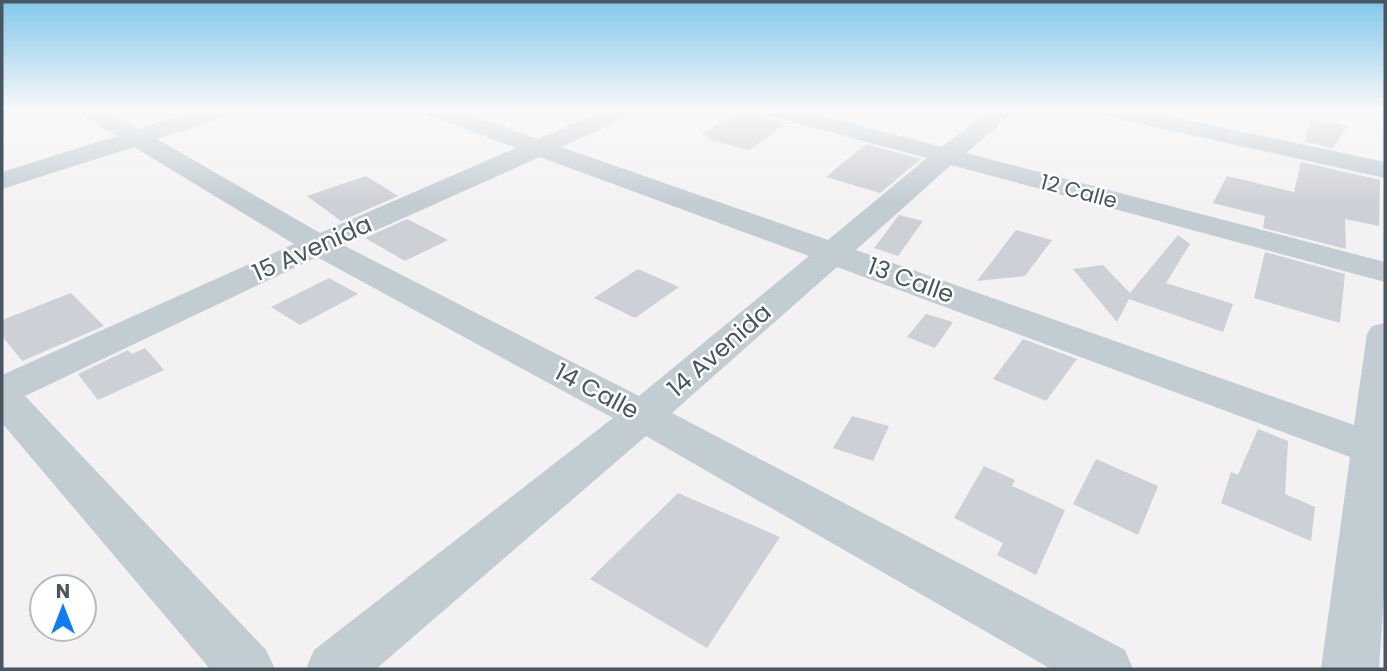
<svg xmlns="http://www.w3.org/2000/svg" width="1387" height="671" viewBox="0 0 1387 671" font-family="Poppins,sans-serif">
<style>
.building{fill:#cdd0d6}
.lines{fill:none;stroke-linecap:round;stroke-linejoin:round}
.minor{fill:#c1ccd3;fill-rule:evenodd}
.labels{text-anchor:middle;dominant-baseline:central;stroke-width:5;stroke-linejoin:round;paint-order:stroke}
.far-street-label{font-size:21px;fill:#475660;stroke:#fff}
.street-label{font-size:24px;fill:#475660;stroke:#fff}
</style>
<rect width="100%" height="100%" fill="#f3f1f1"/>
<!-- building -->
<path class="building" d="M 739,110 L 761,112 L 765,118 L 787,123 L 749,150 L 707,139 L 710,137 L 701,134 Z
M 1310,120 L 1348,126 L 1333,148 L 1305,142 Z
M 866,144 L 921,159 L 880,193 L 826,177 Z
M 1301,162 L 1380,180 L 1379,226 L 1345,219 L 1346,249 L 1263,228 L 1265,216 L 1213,203 L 1227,176 L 1294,192 Z
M 366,176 L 398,196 L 341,221 L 307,196 Z
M 899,215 L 923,221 L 898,256 L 874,248 Z
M 407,219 L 448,240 L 405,261 L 365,238 Z
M 1016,230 L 1052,240 L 1025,276 L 977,281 Z
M 1178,235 L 1190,244 L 1166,283 L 1233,304 L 1223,332 L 1129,299 L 1117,322 L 1073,269 L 1103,265 L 1130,293 Z
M 1265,252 L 1345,274 L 1340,323 L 1254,298 Z
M 638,269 L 679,287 L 635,318 L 594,298 Z
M 329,278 L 358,294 L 300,325 L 271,307 Z
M 71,293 L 104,326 L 22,361 L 2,336 L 2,320 Z
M 926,314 L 953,322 L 935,348 L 907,337 Z
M 1023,339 L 1077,359 L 1046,401 L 993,379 Z
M 145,348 L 164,370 L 98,400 L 78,374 L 128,350 L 132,354 Z
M 852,416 L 889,426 L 873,461 L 833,448 Z
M 1258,429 L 1288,441 L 1285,494 L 1315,507 L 1311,541 L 1221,503 L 1231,472 L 1238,475 Z
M 1096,459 L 1158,486 L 1138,535 L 1073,504 Z
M 984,466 L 1015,480 L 1012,486 L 1065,510 L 1036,575 L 997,555 L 1003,543 L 954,518 Z
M 678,493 L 780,537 L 707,648 L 590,579 Z"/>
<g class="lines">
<!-- minor -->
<path class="minor" d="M 79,110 L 107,110 L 139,129 L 199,110 L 234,110 L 231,115 L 157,139 L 320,233 L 516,148 L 427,115 L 424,110 L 457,110 L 538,139 L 605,110 L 635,110 L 632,115 L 561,147 L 828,240 L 927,158 L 766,115 L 763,110 L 801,110 L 942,147 L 991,110 L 1017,110 L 966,153 L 1385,262 L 1385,282 L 951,165 L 856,250 L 1354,425 L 1367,334 L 1372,326 L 1385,323 L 1385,579 L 1379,669 L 1321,669 L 1350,457 L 837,267 L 672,413 L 1125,650 L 1133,669 L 1051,669 L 646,436 L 376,669 L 306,669 L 314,650 L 613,418 L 317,257 L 25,396 L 266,650 L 275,669 L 210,669 L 2,423 L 2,375 L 294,244 L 134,147 L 2,189 L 2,172 L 117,136 L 82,115 ZM 540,157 L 809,256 L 639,396 L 343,245 Z
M 1098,110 L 1141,110 L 1385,162 L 1385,178 L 1109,117 L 1101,115 Z"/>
</g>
<!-- sky -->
<linearGradient id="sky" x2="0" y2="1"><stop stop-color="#81c7ec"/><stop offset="0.54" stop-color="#faf9f9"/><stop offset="1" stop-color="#faf9f9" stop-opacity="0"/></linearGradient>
<rect width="1387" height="204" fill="url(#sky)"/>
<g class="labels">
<!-- far-street labels -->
<g class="far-street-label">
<text transform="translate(1079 191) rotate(15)">12 Calle</text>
</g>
<!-- street labels -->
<g class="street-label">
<text transform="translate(312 248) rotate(-24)">15 Avenida</text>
<text transform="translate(911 280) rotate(20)">13 Calle</text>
<text transform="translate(719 350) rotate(-41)">14 Avenida</text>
<text transform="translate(597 391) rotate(28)">14 Calle</text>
</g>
</g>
<!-- border -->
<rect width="1387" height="671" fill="none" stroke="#475660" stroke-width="7"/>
<!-- north arrow -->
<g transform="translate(63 608)"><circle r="33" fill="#ffffff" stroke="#b5bbbf" stroke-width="2"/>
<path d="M0-5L12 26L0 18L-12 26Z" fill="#0c7ef2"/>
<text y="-10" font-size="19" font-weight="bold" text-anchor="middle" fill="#475660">N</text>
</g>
</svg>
